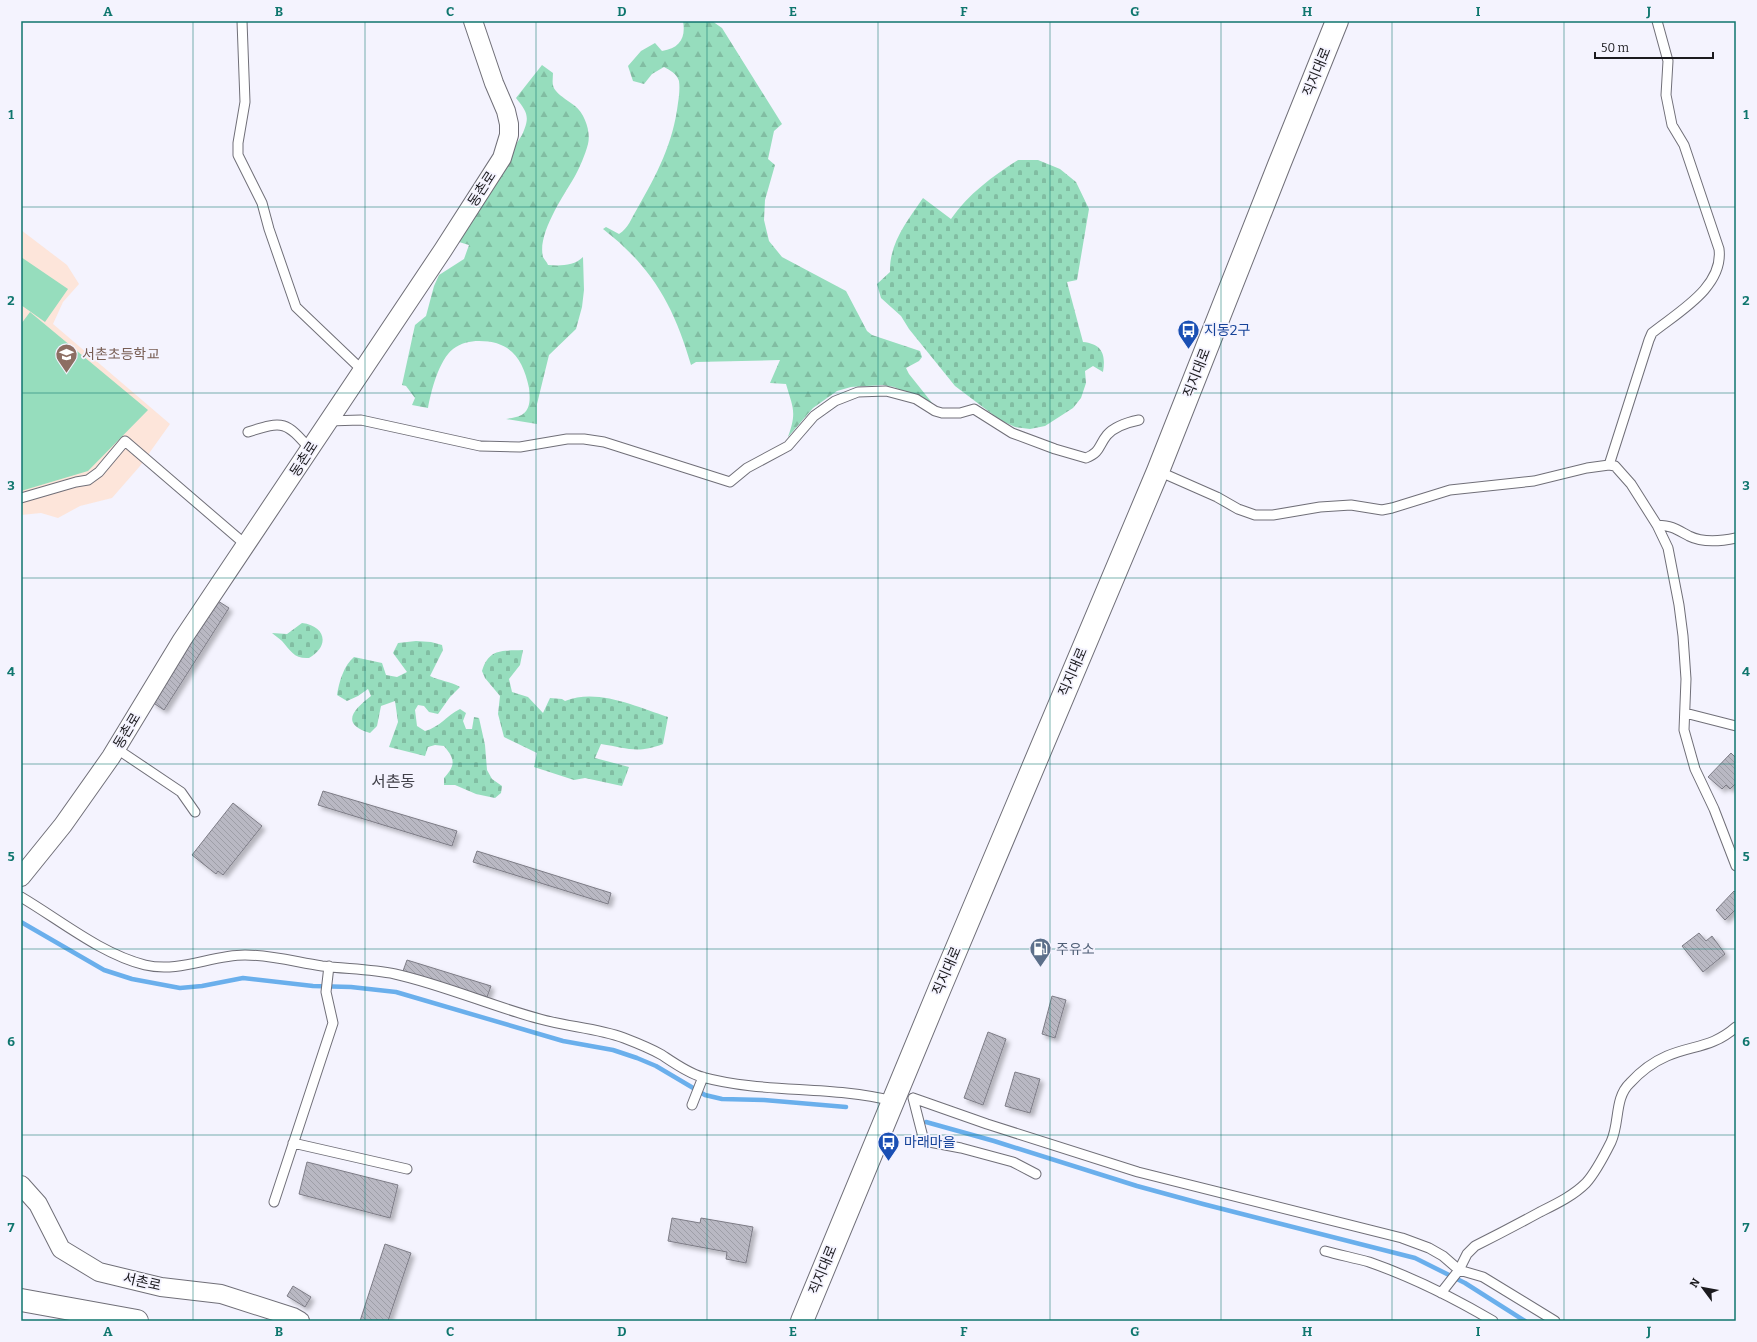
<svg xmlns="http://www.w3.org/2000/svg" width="1757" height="1342" viewBox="0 0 1757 1342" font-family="Bitter,'Noto Sans KR',serif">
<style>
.education{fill:#fde5da}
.green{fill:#96ddbd}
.forest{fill:url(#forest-firs)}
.cemetery{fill:url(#cemetery-stones)}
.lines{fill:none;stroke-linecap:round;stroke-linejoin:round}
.stream{stroke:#6aafec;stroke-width:4.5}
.building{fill:url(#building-back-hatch);stroke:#7d7c86;filter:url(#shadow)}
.service-casing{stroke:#706f78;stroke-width:11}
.minor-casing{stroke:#706f78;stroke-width:20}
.secondary-casing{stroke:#706f78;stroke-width:24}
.service{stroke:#fff;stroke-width:9}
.minor{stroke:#fff;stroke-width:18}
.secondary{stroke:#fff;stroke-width:22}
.grid{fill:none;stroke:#0f766e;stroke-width:1;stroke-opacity:0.55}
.labels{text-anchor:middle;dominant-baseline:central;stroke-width:3.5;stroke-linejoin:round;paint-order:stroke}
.street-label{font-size:14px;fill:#1b1a1e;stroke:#f4f3fe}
.transit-label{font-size:14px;fill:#164399;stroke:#f4f3fe;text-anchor:start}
.education-label{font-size:14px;fill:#785e54;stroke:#f4f3fe;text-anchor:start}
.service-label{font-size:14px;fill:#4e5e75;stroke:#f4f3fe;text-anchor:start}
.quarter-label{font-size:16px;fill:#414049;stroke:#f4f3fe}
.neatline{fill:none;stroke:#0f766e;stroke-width:1.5}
.grid-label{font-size:13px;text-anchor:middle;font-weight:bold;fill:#0f766e}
</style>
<defs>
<pattern id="forest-firs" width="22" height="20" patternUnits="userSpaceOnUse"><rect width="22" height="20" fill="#96ddbd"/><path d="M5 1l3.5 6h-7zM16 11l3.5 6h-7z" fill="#81bda2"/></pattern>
<pattern id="cemetery-stones" width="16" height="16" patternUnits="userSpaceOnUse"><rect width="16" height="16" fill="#96ddbd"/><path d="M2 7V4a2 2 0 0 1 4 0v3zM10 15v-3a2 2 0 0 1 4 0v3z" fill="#81bda2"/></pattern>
<pattern id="building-back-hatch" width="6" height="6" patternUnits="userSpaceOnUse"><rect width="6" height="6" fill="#b9b8c3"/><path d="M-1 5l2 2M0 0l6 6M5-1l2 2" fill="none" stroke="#9e9ea7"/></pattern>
<filter id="shadow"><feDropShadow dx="3.5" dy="3.5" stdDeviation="2" flood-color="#0004"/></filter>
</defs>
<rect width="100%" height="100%" fill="#f4f3fe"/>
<!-- education -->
<path class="education" d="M 21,230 L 67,265 L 79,284 L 63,302 L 53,324 L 170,424 L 140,466 L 112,498 L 80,506 L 58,518 L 41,513 L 21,515 Z"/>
<!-- green -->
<path class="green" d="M 21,257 L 68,289 L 45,322 L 21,305 Z
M 30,312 L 148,410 L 88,471 L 21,491 L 21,324 Z"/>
<!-- forest -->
<path class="forest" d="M 683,21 L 712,21 L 722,28 L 782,124 L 774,131 L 768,159 L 775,165 L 765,200 L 764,220 L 769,241 L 782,257 L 846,291 L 867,331 L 872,335 L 920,351 L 922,357 L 919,361 L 906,368 L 909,374 L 933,404 L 894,387 L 883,385 L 851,387 L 837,391 L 813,408 L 788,437 C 797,412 793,408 786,384 L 770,383 L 780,360 L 696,362 L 691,365 C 674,306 652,267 603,229 L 606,227 L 619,234 C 628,229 632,217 637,209 C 657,174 673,144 678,103 C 679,97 680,88 679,81 C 677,74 670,70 664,67 L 652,74 L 644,84 L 633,81 L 628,66 L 641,51 L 655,43 L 662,51 C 680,48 686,38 683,21 Z
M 542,65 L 553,73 C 553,79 551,86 556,91 C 561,97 569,101 575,106 C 585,114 591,132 588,144 C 585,155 580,167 575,176 C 564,195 537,234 543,257 C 544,259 547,262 548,265 C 560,266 574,266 583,257 L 584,290 L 582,307 L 576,329 L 549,355 L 537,404 L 537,424 L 506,419 C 511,418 519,417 523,414 C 531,408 530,397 529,388 C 523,359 511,341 479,341 C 470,341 461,343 453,349 C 439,360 431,391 428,408 L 412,405 L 415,398 L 406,386 L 402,385 L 415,325 L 426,316 L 434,286 L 439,275 L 464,259 L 469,245 L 459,242 L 457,239 L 458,234 L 522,135 C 530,117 528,113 516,98 Z"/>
<!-- cemetery -->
<path class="cemetery" d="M 1018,160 L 1038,160 L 1060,169 L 1076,182 L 1089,209 L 1077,280 L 1067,282 L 1083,342 C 1102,344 1106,354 1103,372 L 1093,366 L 1085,371 L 1086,383 L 1081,398 L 1073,408 L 1045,426 L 1030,429 L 1015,427 L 1000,420 L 955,386 L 909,329 L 901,316 L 881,298 L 877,284 L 890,272 C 889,243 908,220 923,198 L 951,219 C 968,194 993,176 1018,160 Z
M 302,623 C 326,626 330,646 309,658 C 294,659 291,651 282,641 C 279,638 275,636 272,633 L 287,634 Z
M 416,641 L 431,642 L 442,645 L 443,650 L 430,676 C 440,681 450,681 460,687 L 450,697 L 438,714 L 429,712 L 424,706 L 418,705 L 415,710 L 417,726 L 425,731 C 440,727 446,716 460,709 L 466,713 L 463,721 L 466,729 L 472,729 L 474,717 L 479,718 L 485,745 L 487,770 L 492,779 L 502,786 L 501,793 L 495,798 L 476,794 L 455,785 L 444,785 L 444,778 C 456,765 455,759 444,746 L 435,745 L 428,747 L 425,756 L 389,747 L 398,722 L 395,701 L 381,706 L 377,726 L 370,733 C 340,724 353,710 371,696 L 368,689 L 358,696 L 347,701 L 337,695 C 339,682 344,665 354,657 L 382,663 L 386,675 L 397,677 L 407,672 L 393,653 L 398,643 Z
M 523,650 L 520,665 L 509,679 L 512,692 L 528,697 L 543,713 L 550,698 L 562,699 L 565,701 C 598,688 636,707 668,717 L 663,744 C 637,754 627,748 601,744 L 595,758 L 629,767 L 622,786 L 585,778 L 574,780 L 534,767 L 537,753 L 504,737 L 498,714 L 500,696 L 485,678 L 482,671 C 489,648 502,651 523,650 Z"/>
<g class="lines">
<!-- stream -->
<path class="stream" d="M 21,922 L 104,970 L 132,979 L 180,988 L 202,986 L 243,978 L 313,986 L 351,987 L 396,992 L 563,1041 L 613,1050 L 637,1058 L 656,1066 L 705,1095 L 722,1099 L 764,1100 L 846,1107
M 926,1122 L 994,1141 L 1137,1186 L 1203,1204 L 1415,1258 L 1465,1283 L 1525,1321"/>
</g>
<!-- building -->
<path class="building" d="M 218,601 L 229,608 L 164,710 L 152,702 Z
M 1731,753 L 1736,758 L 1736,783 L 1730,789 L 1726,785 L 1722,789 L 1708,777 Z
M 323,791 L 457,831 L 452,846 L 318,805 Z
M 233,803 L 262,826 L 223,875 L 218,871 L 216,874 L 192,855 Z
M 477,851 L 611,893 L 608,904 L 473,862 Z
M 1734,891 L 1736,893 L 1736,909 L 1725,920 L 1716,910 Z
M 1699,933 L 1706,941 L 1712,936 L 1725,954 L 1703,972 L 1682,946 Z
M 407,960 L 491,986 L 487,997 L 403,971 Z
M 1052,996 L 1066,1000 L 1055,1038 L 1042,1034 Z
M 988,1032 L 1006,1039 L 983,1105 L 964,1098 Z
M 1015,1072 L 1040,1079 L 1030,1113 L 1005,1106 Z
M 307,1162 L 398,1185 L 390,1218 L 299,1194 Z
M 672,1218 L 700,1223 L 701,1218 L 753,1227 L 746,1263 L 726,1259 L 727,1252 L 668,1241 Z
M 385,1244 L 411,1253 L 388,1321 L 360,1321 Z
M 293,1286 L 311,1297 L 305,1307 L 287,1296 Z"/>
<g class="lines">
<defs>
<path id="service" d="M 242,21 L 245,102 L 238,143 L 238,155 L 262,203 L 269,229 L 296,307 L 362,370
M 328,421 L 361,420 L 480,446 L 520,447 L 567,439 L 584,439 L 604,442 L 730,482 L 747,468 L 788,446 L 814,416 L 835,401 L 858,392 L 886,391 L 916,399 L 935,411 L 942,413 L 960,413 L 974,409 L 1012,433 L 1055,449 L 1086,458 C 1101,452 1098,446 1107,435 C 1115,426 1129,422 1139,420
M 248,432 C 284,420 286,422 310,449
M 1609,465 L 1649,340 L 1652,333 C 1678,312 1724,287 1719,249 L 1684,145 L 1672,125 L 1666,95 L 1668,61 L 1657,21
M 1158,471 L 1217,497 L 1238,509 L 1255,515 L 1273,515 L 1320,507 L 1351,505 L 1382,510 L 1392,508 L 1450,490 L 1534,481 L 1587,468 L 1609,465 L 1615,466 L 1631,484 L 1657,525 L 1668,548 L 1679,605 L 1683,636 L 1686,679 L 1684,730 L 1695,769 L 1714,809 L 1736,866
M 21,498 L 76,482 L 88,480 L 99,472 L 125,441 L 246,545
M 1657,525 C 1673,526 1676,529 1689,536 C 1703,543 1722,541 1736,538
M 1685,713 L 1736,726
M 117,749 L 181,792 L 195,812
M 21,897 C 60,920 101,954 145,965 C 180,973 211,955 245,955 C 271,955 296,962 322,966 C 346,969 371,969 395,974 C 444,985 491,1006 540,1019 C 568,1027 597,1028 624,1038 C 637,1043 650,1048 662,1055 C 674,1063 688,1073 702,1077 C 764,1094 830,1085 893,1101
M 913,1098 L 987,1124 L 1138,1172 L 1402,1238 L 1429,1248 L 1443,1256 L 1459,1270 L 1483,1277 L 1555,1321
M 913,1098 L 924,1141 L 961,1148 L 1013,1162 L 1036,1174
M 692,1105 L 703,1077
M 293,1143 L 407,1169
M 274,1202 L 333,1023 L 326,992 L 329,966
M 1325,1251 C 1339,1255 1355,1258 1369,1262 C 1412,1277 1454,1298 1493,1321
M 1441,1293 L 1459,1270 L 1467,1254 L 1475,1246 C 1497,1235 1518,1224 1540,1212 C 1556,1204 1573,1196 1586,1183 C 1596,1172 1604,1156 1611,1142 C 1620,1123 1614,1098 1630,1083 C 1640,1072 1653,1062 1667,1056 C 1693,1045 1712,1048 1736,1027"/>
<path id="minor" d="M 21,877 L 63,825 L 111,757 L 182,640 L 443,250 L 502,158 L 509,135 L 509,124 L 506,111 L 494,83 L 473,21
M 21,1185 L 38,1204 L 61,1249 L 99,1272 L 161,1287 L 221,1294 L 293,1317 L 300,1321"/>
<path id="secondary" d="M 21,1300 L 137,1321
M 802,1321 L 940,988 L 1158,471 L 1279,165 L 1337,21"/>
</defs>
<!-- service casing -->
<use href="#service" class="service-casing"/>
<!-- minor casing -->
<use href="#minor" class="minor-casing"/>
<!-- secondary casing -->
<use href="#secondary" class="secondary-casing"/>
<!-- service -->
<use href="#service" class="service"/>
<!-- minor -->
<use href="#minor" class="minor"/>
<!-- secondary -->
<use href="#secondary" class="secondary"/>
</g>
<!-- grid -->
<path class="grid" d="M 193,21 L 193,1321M 365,21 L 365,1321M 536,21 L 536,1321M 707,21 L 707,1321M 878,21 L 878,1321M 1050,21 L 1050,1321M 1221,21 L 1221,1321M 1392,21 L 1392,1321M 1564,21 L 1564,1321M 21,207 L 1736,207M 21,393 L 1736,393M 21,578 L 1736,578M 21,764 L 1736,764M 21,949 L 1736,949M 21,1135 L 1736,1135"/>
<!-- icons -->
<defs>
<symbol id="bus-pin" viewBox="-11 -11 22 30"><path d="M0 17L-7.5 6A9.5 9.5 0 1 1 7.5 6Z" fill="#1a4fb4" stroke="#f4f3fe"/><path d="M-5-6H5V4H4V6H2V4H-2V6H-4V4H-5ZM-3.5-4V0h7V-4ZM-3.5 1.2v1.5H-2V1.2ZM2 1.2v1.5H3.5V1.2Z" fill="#fff"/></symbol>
<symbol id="school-pin" viewBox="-11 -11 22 30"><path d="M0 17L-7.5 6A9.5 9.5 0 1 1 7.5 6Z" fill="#8d6e63" stroke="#f4f3fe"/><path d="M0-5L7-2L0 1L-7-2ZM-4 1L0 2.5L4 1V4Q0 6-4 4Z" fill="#fff"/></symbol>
<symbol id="fuel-pin" viewBox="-11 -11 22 30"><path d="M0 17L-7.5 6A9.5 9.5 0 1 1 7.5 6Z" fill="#5c6f8a" stroke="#f4f3fe"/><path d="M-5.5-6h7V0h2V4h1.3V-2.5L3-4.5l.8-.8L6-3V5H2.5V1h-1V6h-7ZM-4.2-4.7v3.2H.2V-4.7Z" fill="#fff"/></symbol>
</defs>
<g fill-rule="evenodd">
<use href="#bus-pin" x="1176" y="318" width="25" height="34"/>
<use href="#school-pin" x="54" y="342" width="25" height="34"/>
<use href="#fuel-pin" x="1028" y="936" width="25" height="34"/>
<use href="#bus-pin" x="876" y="1130" width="25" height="34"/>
</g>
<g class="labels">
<!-- street labels -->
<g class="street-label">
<text transform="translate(1317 72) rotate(-68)">직지대로</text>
<text transform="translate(482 189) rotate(-57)">동촌로</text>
<text transform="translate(1197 373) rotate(-69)">직지대로</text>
<text transform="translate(304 459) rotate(-57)">동촌로</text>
<text transform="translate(1073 672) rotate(-67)">직지대로</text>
<text transform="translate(127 731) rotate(-59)">동촌로</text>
<text transform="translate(947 971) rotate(-67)">직지대로</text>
<text transform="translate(823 1270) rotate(-68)">직지대로</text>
<text transform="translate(142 1282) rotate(13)">서촌로</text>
</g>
<!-- transit labels -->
<g class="transit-label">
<text x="1204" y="330">지동2구</text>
<text x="904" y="1142">마래마을</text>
</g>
<!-- education labels -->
<g class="education-label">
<text x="82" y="354">서촌초등학교</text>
</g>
<!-- service labels -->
<g class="service-label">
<text x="1056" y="949">주유소</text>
</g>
<!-- quarter labels -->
<g class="quarter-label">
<text x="393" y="781">서촌동</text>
</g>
</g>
<!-- border -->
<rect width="1757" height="1342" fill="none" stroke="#f4f3fe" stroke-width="44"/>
<!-- north arrow -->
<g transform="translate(1703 1288) rotate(302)" stroke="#f4f3fe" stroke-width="3" paint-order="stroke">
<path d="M0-3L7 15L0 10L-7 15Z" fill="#1b1a1e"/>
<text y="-6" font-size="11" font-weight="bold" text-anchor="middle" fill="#1b1a1e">N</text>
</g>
<!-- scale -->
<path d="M1595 52v6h118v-6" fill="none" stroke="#1b1a1e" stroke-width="2"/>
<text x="1601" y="52" font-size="12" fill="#1b1a1e" stroke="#f4f3fe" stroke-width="3" paint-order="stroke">50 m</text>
<rect x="22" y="22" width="1713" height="1298" class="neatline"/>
<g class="grid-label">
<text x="108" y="16">A</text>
<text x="279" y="16">B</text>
<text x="450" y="16">C</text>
<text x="622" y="16">D</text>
<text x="793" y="16">E</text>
<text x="964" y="16">F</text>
<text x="1135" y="16">G</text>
<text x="1307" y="16">H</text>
<text x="1478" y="16">I</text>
<text x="1649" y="16">J</text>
<text x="11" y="119">1</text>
<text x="1746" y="119">1</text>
<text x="11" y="305">2</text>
<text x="1746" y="305">2</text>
<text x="11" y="490">3</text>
<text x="1746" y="490">3</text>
<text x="11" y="676">4</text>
<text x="1746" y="676">4</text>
<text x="11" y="861">5</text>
<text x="1746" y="861">5</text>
<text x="11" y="1046">6</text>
<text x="1746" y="1046">6</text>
<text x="11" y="1232">7</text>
<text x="1746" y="1232">7</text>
<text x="108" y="1336">A</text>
<text x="279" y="1336">B</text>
<text x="450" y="1336">C</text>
<text x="622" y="1336">D</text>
<text x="793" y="1336">E</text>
<text x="964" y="1336">F</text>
<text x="1135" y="1336">G</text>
<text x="1307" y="1336">H</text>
<text x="1478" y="1336">I</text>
<text x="1649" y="1336">J</text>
</g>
</svg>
